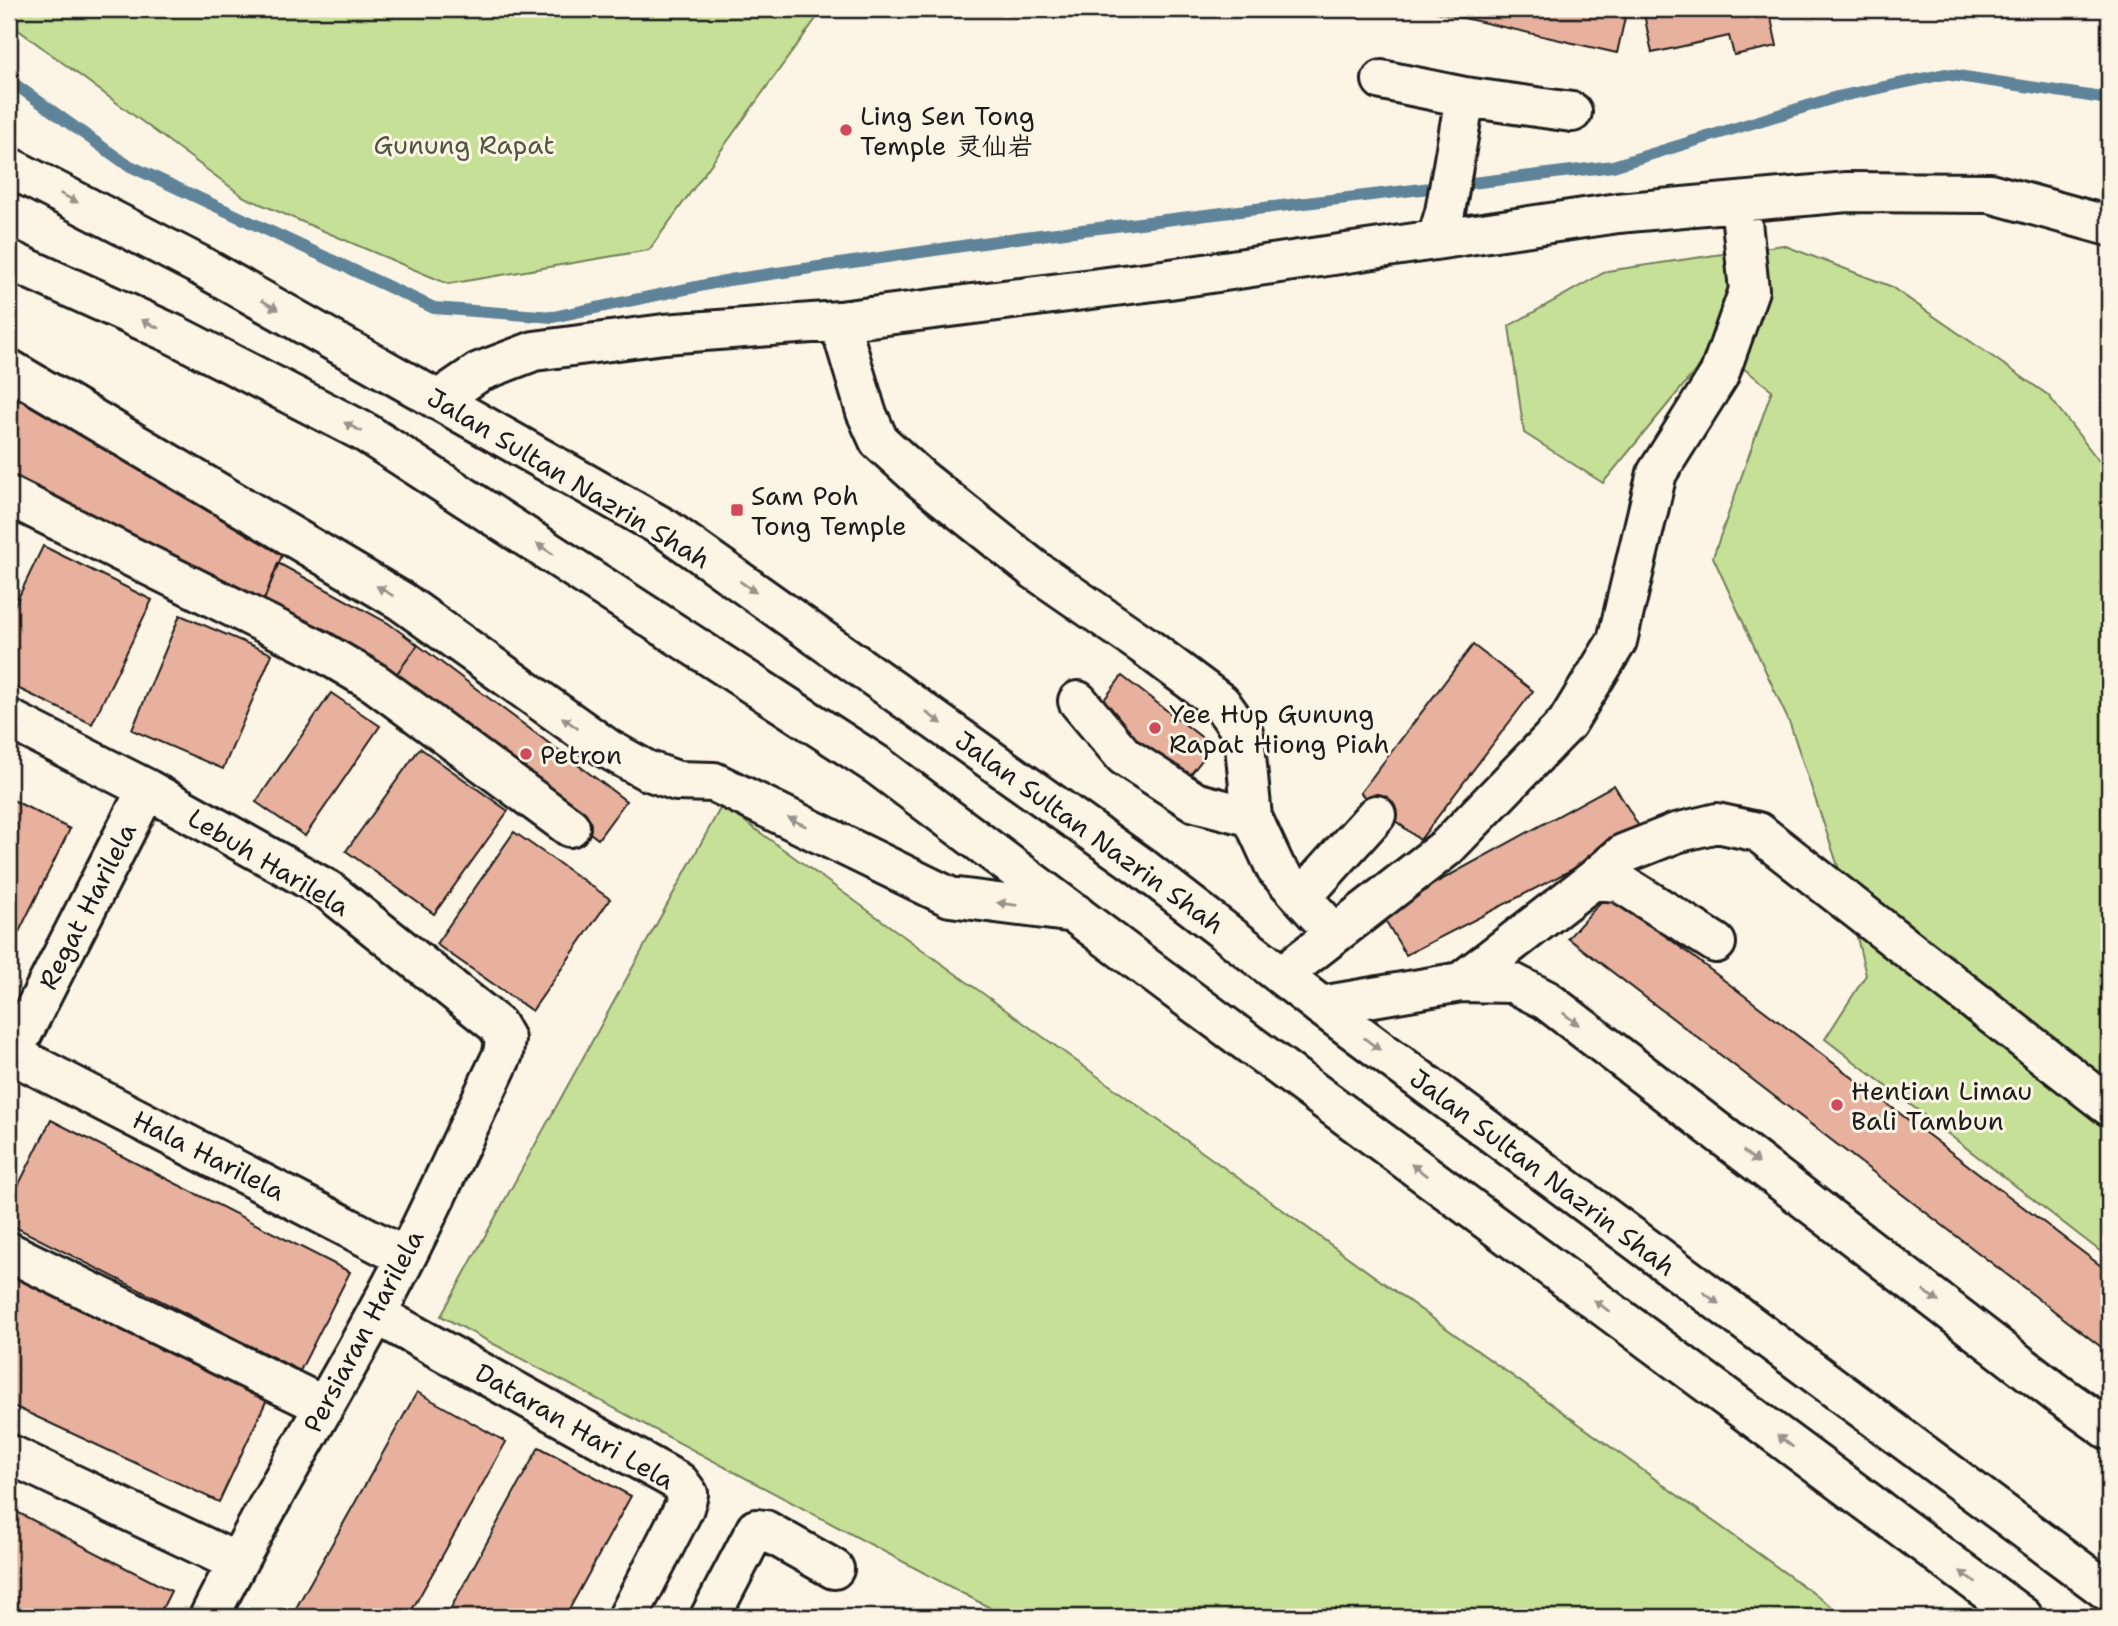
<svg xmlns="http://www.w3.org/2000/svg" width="2118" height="1626" viewBox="0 0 2118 1626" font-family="'Shantell Sans','LXGW WenKai TC',sans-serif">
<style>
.green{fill:#c6e197;stroke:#717e5a;stroke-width:2}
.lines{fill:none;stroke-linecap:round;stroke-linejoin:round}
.stream{stroke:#5e8398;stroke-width:12}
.building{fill:#e8b19d;stroke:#1c1c1c;stroke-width:2}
.minor-casing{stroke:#1c1c1c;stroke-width:44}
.highway-casing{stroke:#1c1c1c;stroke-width:44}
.minor{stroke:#fcf5e5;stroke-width:38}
.highway{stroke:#fcf5e5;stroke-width:38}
.oneway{fill:#97938b}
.poi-dot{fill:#d1495b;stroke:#fcf5e5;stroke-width:2.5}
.labels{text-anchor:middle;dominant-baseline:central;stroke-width:6;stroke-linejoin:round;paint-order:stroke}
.poi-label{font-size:26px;fill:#1c1c1c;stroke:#fcf5e5;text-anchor:start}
.park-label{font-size:26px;fill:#4f5741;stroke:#fcf5e5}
.street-label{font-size:26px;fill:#1c1c1c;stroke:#fcf5e5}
</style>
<rect width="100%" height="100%" fill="#fcf5e5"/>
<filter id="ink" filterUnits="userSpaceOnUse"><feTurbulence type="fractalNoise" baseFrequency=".0143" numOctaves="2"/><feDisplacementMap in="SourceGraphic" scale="14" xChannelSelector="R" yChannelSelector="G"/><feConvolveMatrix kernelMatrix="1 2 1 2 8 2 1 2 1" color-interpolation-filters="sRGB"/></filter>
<g filter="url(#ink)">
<!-- green -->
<path class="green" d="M 9,9 L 823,9 L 649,250 L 448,284 L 244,197 L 9,23 Z
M 1783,245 L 1890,286 L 2048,395 L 2109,474 L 2109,1258 L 1825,1039 L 1866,975 L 1845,887 L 1790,724 L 1713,557 L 1772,390 L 1715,347 L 1603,483 L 1524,433 L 1509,326 L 1607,271 Z
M 722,805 L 1846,1617 L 1007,1617 L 441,1316 Z"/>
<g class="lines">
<!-- stream -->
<path class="stream" d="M 9,80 L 126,164 L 434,308 L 553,317 L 729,280 L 1024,237 L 1613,166 L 1837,97 L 1945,74 L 2109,99"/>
</g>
<!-- building -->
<path class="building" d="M 1424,9 L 1627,9 L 1617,53 Z
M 1643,9 L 1769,9 L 1777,46 L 1734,55 L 1729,36 L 1652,53 Z
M 14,396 L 282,555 L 262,605 L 9,475 L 9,398 Z
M 9,518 L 19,523 L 9,544 Z
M 43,546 L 152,600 L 92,724 L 9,684 L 9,617 Z
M 278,563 L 388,623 L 418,645 L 395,676 L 368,655 L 262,605 Z
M 180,615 L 272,654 L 223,769 L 132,730 Z
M 418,645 L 626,801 L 598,839 L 428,712 L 395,676 Z
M 1473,645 L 1533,691 L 1420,840 L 1360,793 Z
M 1122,676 L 1213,746 L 1187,779 L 1097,709 Z
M 331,693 L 380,726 L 305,836 L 256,802 Z
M 420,748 L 508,811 L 434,914 L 346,851 Z
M 1614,785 L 1643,833 L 1406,955 L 1381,913 Z
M 9,798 L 70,829 L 9,952 Z
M 514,832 L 610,899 L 532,1011 L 436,944 Z
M 1609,893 L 2109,1272 L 2109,1353 L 1568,938 Z
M 51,1120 L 350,1272 L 300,1371 L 9,1224 L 9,1204 Z
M 9,1269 L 271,1391 L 219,1502 L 9,1404 Z
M 417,1392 L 506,1442 L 408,1617 L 291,1617 Z
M 539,1447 L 631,1496 L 565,1617 L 446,1617 Z
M 9,1508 L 171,1591 L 158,1617 L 9,1617 Z"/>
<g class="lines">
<defs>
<path id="minor" d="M 1382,80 L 1465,97 L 1445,212 L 1437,239
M 1465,97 L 1572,112
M 839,321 L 866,412 L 879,441 L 921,479 L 1035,570 L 1142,644 L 1221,703 L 1244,735 L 1252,817 L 1276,869 L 1335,934
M 9,369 L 401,601 L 608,749 L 646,770 L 677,781 L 714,782 L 950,897 L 1075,913
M 438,400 L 479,372 L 534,351 L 664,334 L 839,321 L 1170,279 L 1618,213 L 1847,192 L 1990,193 L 2109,226
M 9,496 L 321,651 L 375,683 L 570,827
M 1078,701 L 1124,756 L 1195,802 L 1252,817
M 9,719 L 147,789 L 328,890 L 497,1025 L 505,1039 L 503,1054 C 461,1141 422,1231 375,1316 C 320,1416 260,1515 209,1617
M 1593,880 L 1623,854 L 1676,833 L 1717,823 L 1758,832 L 2109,1106
M 1302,897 L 1376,815
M 1282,975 L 1447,847 L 1567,723 L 1617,641 L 1657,473 L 1719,375 L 1749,290 L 1740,202
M 1461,982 L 1593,880 L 1619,882 L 1716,943
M 1321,1006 L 1461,982 L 1513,983 L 1546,1000 L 2057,1393 L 2109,1430
M 12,1054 L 405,1257
M 9,1060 L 147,789
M 9,1252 L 324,1406
M 376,1314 L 679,1482 L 688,1494 L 684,1508 L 628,1617
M 9,1454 L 236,1562
M 710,1617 L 756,1529 L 765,1530 L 834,1569"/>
<path id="highway" d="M 9,167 L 201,266 L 666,529 L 1140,866 L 1321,1006 L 2109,1592
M 9,260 L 173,334 L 366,433 L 877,765 L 1167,983 L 2023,1617"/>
</defs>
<!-- minor casing -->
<use href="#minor" class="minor-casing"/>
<!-- highway casing -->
<use href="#highway" class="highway-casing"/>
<!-- minor -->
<use href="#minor" class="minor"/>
<!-- highway -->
<use href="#highway" class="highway"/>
</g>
<!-- one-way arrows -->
<defs><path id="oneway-solid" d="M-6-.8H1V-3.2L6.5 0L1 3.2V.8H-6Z" transform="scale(1.75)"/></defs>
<g class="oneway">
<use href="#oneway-solid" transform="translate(69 198) rotate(27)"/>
<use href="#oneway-solid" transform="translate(270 305) rotate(30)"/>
<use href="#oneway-solid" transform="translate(150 324) rotate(-155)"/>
<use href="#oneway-solid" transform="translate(353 427) rotate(-153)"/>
<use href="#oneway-solid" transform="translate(545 549) rotate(-147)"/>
<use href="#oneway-solid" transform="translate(748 587) rotate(35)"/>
<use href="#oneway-solid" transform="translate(385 591) rotate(-149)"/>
<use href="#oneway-solid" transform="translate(934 718) rotate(35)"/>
<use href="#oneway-solid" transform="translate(570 723) rotate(-144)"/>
<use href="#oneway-solid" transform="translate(797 822) rotate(-154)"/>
<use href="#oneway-solid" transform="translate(1007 904) rotate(-173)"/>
<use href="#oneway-solid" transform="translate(1571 1019) rotate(38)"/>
<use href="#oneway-solid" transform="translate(1372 1044) rotate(37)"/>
<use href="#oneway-solid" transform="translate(1751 1157) rotate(38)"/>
<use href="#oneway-solid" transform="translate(1419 1170) rotate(-143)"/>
<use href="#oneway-solid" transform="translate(1931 1296) rotate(38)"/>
<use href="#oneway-solid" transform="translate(1711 1298) rotate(37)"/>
<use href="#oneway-solid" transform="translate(1602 1306) rotate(-143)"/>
<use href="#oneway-solid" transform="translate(1785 1441) rotate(-143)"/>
<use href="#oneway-solid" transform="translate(1968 1577) rotate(-143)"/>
</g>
</g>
<!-- markers -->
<g class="poi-dot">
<circle cx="846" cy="130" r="7"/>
<rect x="730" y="503" width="14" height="14" rx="3.5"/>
<circle cx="1155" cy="728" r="7"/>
<circle cx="526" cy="754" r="7"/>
<circle cx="1837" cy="1105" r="7"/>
</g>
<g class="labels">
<!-- poi labels -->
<g class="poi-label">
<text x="860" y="115">Ling Sen Tong<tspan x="860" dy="30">Temple 灵仙岩</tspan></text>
<text x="751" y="495">Sam Poh<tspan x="751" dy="30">Tong Temple</tspan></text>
<text x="1169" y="713">Yee Hup Gunung<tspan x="1169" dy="30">Rapat Hiong Piah</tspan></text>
<text x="540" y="754">Petron</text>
<text x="1851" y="1090">Hentian Limau<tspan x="1851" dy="30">Bali Tambun</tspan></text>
</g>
<!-- park labels -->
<g class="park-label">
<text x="464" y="144">Gunung Rapat</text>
</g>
<!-- street labels -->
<g class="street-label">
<text transform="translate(569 478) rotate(31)">Jalan Sultan Nazrin Shah</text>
<text transform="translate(1090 832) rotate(36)">Jalan Sultan Nazrin Shah</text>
<text transform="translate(269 862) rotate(31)">Lebuh Harilela</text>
<text transform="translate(87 906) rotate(-63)">Regat Harilela</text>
<text transform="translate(209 1155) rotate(27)">Hala Harilela</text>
<text transform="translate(1543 1172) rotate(37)">Jalan Sultan Nazrin Shah</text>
<text transform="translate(363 1331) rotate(-62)">Persiaran Harilela</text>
<text transform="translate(575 1426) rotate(30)">Dataran Hari Lela</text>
</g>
</g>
<!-- margin -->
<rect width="2118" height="1626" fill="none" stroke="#fcf5e5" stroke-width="35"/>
<rect x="18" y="18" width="2083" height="1591" fill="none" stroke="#1c1c1c" stroke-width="2.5" filter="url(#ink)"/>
</svg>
